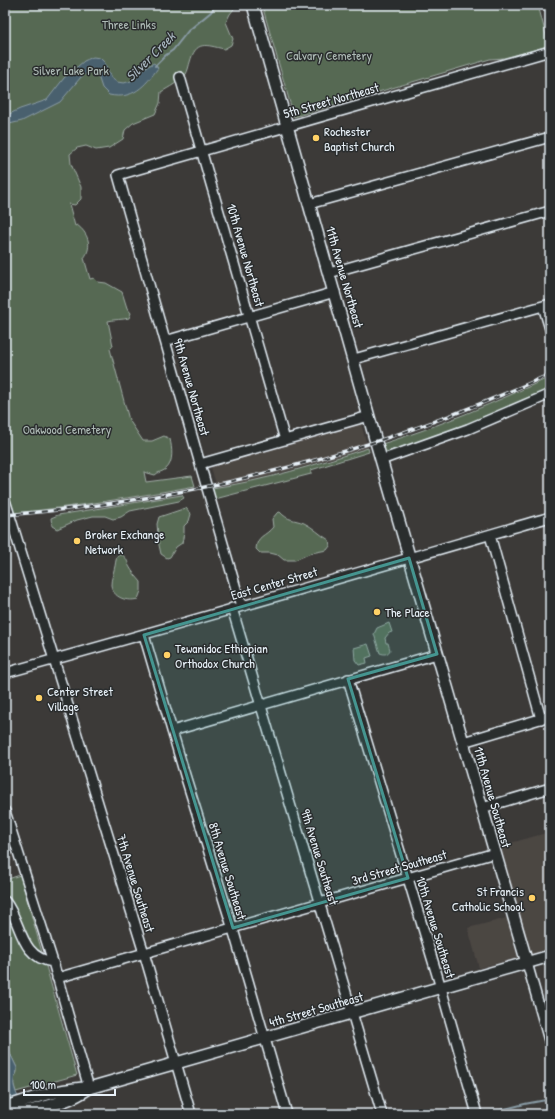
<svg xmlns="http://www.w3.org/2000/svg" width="555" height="1119" viewBox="0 0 555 1119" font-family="'Patrick Hand',sans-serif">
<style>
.built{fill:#4c4643}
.green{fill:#576953;stroke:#a0ada6}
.water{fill:#4a616e;stroke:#899ba5}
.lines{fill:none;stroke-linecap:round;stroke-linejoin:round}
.stream{stroke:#899ba5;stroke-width:2}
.minor-casing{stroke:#e8f1f8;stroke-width:12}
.major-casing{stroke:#e8f1f8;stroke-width:14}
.minor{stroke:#2a2d2e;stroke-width:9}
.major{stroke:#2a2d2e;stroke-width:11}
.rail-casing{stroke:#e8f1f8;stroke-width:3.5}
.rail{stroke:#2a2d2e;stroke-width:2;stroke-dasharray:6;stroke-linecap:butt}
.marked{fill:#459590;fill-opacity:0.2;stroke:#459590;stroke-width:3;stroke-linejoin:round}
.poi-dot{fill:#ffd166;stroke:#2a2d2e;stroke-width:1.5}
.labels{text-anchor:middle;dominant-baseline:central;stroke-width:3;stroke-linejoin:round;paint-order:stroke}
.park-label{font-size:13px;fill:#aebbb6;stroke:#2a2d2e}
.street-label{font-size:13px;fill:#e8f1f8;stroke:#2a2d2e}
.poi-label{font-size:13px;fill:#e8f1f8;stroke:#2a2d2e;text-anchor:start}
.water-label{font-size:14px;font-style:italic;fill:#a9b7c1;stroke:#2a2d2e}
</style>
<rect width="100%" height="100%" fill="#3c3a38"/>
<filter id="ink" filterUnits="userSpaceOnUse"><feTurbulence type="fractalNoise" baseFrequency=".025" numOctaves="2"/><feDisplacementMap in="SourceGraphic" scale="8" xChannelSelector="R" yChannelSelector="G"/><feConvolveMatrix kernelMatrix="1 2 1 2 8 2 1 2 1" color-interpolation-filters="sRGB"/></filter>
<g filter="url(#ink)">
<!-- built -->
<path class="built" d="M 360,421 L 368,448 L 261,479 L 232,485 L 217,487 L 210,464 Z
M 550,832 L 550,949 L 530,955 L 499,846 Z
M 507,918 L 518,958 L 479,968 L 468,928 Z"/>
<!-- green -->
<path class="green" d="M 5,5 L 237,5 L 230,14 L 226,22 L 233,39 L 231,45 L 224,49 C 206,45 196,40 190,62 C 189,65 188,71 186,74 C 181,81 168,88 161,92 L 160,103 L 155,114 L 133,123 L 125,130 L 123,139 L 109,148 L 96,150 L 86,146 L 77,148 L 70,154 L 71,164 L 81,187 L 81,199 L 75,205 L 69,204 L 75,226 L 77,225 C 88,233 93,246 84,258 L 90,279 L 94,278 L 98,282 L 106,283 L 122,292 L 127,308 L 131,313 L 129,318 C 122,320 115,319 108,321 L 113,346 L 110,349 L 129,420 L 143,441 L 152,441 L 164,436 L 170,439 C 172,448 174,462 166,469 C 162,472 158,472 155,475 L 144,472 L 146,482 L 192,476 L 195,486 C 135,497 75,507 14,513 L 10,500 L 5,501 Z
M 262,5 L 538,5 L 548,43 L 546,43 L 546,46 L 542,48 L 504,58 L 490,59 L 294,117 Z
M 550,377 L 550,389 L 453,430 L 385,453 L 382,444 C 440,426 496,402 550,377 Z
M 368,448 L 369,452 L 311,470 L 311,474 L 215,499 L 212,488 C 265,481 317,464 368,448 Z
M 182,495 L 184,498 L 179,501 L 130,511 L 121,517 L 113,519 L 105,516 L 93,516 L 77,520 L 57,529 L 52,526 L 51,518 L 58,515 Z
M 186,508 L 191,514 L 189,521 L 184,526 L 184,533 L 182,543 L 176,547 L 170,557 L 167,558 L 161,554 L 159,545 L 157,524 L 159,517 Z
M 280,512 C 288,521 294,519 304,523 C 313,527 320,535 329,540 L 330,546 L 327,550 L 311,553 L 295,560 L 284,560 L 278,555 L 270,553 L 260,553 L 256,549 C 257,535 265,537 273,527 L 272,519 L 277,513 Z
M 118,555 L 122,555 C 127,558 127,561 129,566 C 132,572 137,577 141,582 L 141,591 L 138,599 C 127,602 113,598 111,585 C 111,579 113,575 114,570 C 116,564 115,560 118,555 Z
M 389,623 L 392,632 L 389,633 L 385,638 L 386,643 L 388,643 L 390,650 C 388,654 385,655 380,653 L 374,634 L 377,628 Z
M 368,644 L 372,656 L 366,658 L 367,663 L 359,665 L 355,660 L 354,648 Z
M 20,875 L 77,1075 L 16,1092 L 13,1082 L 17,1072 L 17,1068 L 5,1043 L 5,880 Z"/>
<!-- water -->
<path class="water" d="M 93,57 L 100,58 L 105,63 L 111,78 L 117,82 L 124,83 L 131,81 L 142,69 L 154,63 L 158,68 C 145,86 133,100 109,95 L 102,88 L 98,76 L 95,72 L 89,72 L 81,77 L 60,102 L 22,121 L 5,125 L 5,116 L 20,109 L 47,100 L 64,78 L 84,61 Z
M 5,1043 L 17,1068 C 17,1073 14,1076 14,1081 C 12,1089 23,1106 27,1114 L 8,1114 L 5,1092 Z"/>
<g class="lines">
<!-- stream -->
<path class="stream" d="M 155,66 L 166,55 L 173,50 L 188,31 L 211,12 L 216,5
M 489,1112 C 510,1109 529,1101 550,1100"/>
<defs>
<path id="minor" d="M 180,77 L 285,440
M 309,204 L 550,137
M 329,273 L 550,211
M 543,306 L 550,329
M 165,341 L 335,292
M 354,359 L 550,304
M 381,460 L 468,429 L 550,394
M 200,464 L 369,416
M 5,500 L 144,953 L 191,1114
M 490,535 L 541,719
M 241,606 L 200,464 L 118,175 L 550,51
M 232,608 L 382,1114
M 144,635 L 185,775 L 235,936 L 287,1114
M 5,673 C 187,623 368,570 550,517
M 348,679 L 441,988 L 477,1114
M 172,731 L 437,654
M 463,742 L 550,716
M 482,808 L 550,788
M 5,811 L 53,962 L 89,1088
M 5,901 C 22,922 19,957 53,962
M 527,963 L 550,1044
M 57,978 L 495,853"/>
<path id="major" d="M 253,5 C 293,151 336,296 376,442 L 527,963
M 5,1107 C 32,1099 60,1088 89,1088 L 550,956
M 19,1114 C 43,1107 68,1103 89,1088"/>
</defs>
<!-- minor casing -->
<use href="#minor" class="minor-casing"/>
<!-- major casing -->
<use href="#major" class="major-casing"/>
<!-- minor -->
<use href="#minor" class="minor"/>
<!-- major -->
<use href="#major" class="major"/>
<defs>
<path id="rail" d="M 5,515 C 70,510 136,501 200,488 C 321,463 438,425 550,374"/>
</defs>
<!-- rail casing -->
<use href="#rail" class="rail-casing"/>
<!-- rail -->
<use href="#rail" class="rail"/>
</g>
</g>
<!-- marked area -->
<path class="marked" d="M 409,558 L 437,654 L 348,679 L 408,878 L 233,928 L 144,635 Z"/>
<!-- markers -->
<g class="poi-dot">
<circle cx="316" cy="138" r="4"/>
<circle cx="77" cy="541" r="4"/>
<circle cx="377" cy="612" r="4"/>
<circle cx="167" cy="655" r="4"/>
<circle cx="39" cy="698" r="4"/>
<circle cx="532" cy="898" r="4"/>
</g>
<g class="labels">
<!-- park labels -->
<g class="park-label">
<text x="129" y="24">Three Links</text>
<text x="329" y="55">Calvary Cemetery</text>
<text x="71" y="70">Silver Lake Park</text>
<text x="67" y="429">Oakwood Cemetery</text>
</g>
<!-- street labels -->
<g class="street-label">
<text transform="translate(331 100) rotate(-16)">5th Street Northeast</text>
<text transform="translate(246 255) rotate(74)">10th Avenue Northeast</text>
<text transform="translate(345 277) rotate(74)">11th Avenue Northeast</text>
<text transform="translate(192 387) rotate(74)">9th Avenue Northeast</text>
<text transform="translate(274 583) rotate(-16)">East Center Street</text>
<text transform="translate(493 797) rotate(74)">11th Avenue Southeast</text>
<text transform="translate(320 857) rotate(73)">9th Avenue Southeast</text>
<text transform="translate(399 867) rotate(-16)">3rd Street Southeast</text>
<text transform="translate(228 871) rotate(73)">8th Avenue Southeast</text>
<text transform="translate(136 883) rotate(73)">7th Avenue Southeast</text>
<text transform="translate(436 927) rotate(73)">10th Avenue Southeast</text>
<text transform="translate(316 1009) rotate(-16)">4th Street Southeast</text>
</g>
<!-- poi labels -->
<g class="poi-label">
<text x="324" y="131">Rochester<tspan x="324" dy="15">Baptist Church</tspan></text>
<text x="85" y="534">Broker Exchange<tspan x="85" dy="15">Network</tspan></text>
<text x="385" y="612">The Place</text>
<text x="175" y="648">Tewanidoc Ethiopian<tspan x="175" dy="15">Orthodox Church</tspan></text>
<text x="47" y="691">Center Street<tspan x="47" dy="15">Village</tspan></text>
<text x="524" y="891" text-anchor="end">St Francis<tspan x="524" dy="15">Catholic School</tspan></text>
</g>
<!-- water labels -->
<g class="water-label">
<text transform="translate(150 56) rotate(-45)">Silver Creek</text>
</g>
</g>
<!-- margin -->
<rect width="555" height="1119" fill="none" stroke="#2a2d2e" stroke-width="20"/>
<rect x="10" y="10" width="535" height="1099" fill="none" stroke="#e8f1f8" stroke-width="1.5" filter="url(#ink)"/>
<!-- scale -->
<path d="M24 1089v6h91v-6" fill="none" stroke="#e8f1f8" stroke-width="2"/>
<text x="30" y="1089" font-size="12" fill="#e8f1f8" stroke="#2a2d2e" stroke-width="3" paint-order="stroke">100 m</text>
</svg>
